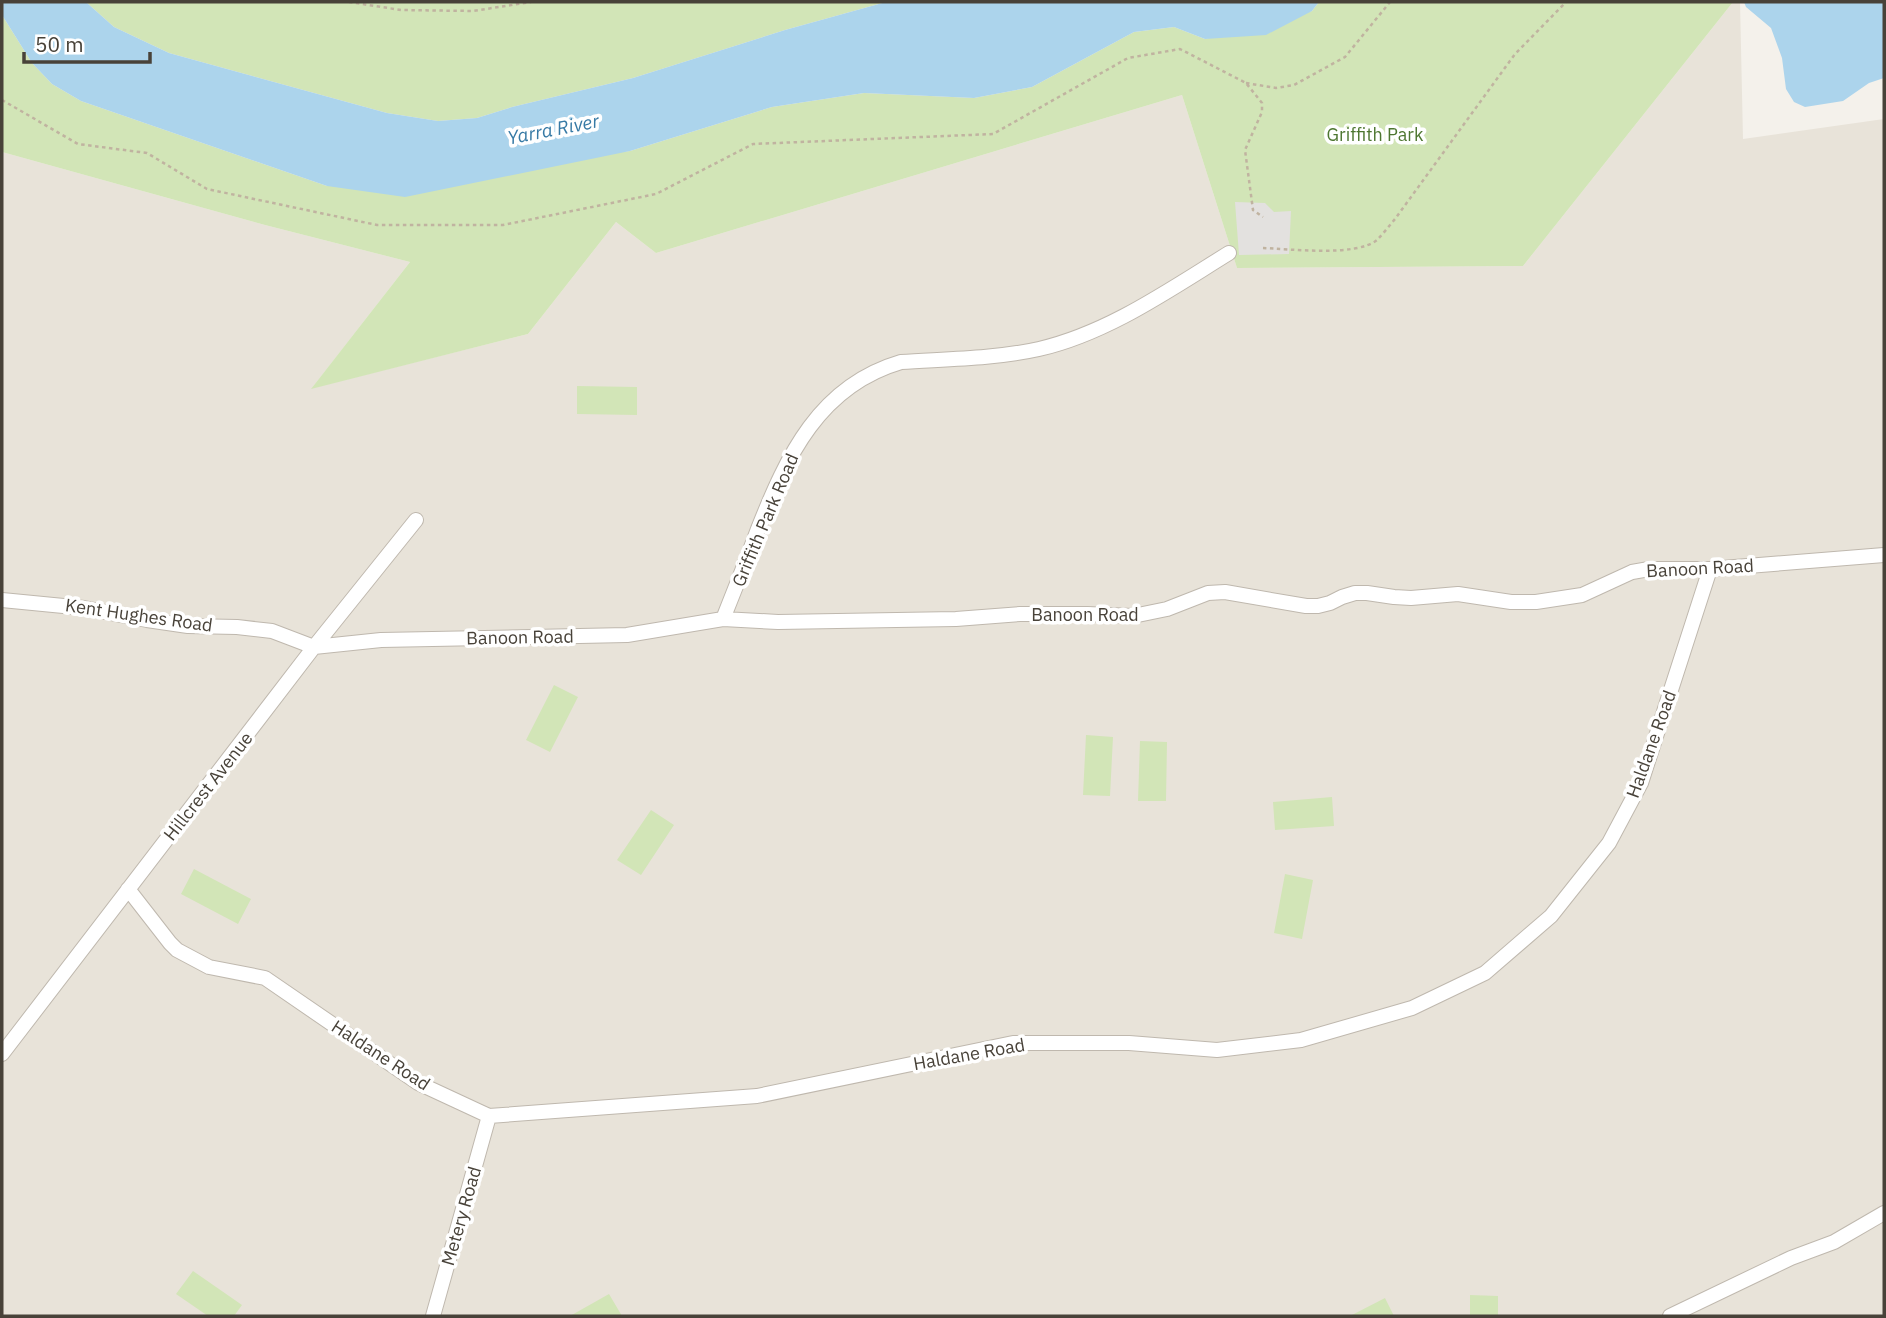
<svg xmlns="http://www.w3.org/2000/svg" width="1886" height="1318" viewBox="0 0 1886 1318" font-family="'IBM Plex Sans',sans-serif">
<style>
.residential{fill:#e8e3d9}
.green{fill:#d2e5b7}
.parking{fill:#e3e1df}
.water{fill:#acd4ec}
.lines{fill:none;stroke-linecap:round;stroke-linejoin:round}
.minor-casing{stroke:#bfb8ae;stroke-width:16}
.path{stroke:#c0b3a0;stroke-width:2.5;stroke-dasharray:3.5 3.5;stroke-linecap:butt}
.minor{stroke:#fff;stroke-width:14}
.labels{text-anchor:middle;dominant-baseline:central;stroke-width:7;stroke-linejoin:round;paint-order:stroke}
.park-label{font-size:18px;fill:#4d7630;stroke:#fff}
.street-label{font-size:18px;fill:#484239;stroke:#fff}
.water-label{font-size:19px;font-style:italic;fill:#377aa5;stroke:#fff}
</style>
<rect width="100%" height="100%" fill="#f4f1eb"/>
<!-- residential -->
<path class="residential" d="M 1733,2 L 1740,2 L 1743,139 L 1884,119 L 1884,1316 L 2,1316 L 2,152 L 265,225 L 410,262 L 312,388 L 528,334 L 616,222 L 656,253 L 1182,95 L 1237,268 L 1523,266 Z"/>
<!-- green -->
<path class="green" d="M 86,2 L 886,2 L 785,30 L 633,78 L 512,107 L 477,118 L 438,121 L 387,113 L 169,53 L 114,27 Z
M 1319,2 L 1733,2 L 1523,266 L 1237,268 L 1182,95 L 656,253 L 616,222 L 528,334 L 311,389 L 410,262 L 265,225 L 2,152 L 2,15 L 32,63 L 52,84 L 81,101 L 327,186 L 630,151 L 772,107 L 864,93 L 974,98 L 1032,87 L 1134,32 L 1174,27 L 1205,39 L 1312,11 Z
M 577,386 L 637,387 L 637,415 L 577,414 Z
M 554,685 L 578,697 L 550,752 L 526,740 Z
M 1086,735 L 1113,737 L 1110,796 L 1083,795 Z
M 1140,741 L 1167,742 L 1166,801 L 1138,801 Z
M 1332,797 L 1334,826 L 1275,830 L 1273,802 Z
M 651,810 L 674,825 L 641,875 L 617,860 Z
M 194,869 L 251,899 L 238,924 L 181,894 Z
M 1285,874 L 1313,880 L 1302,939 L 1274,933 Z
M 193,1271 L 242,1305 L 234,1316 L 208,1316 L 176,1294 Z
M 609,1294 L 622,1316 L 570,1316 Z
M 1470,1295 L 1498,1296 L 1498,1316 L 1470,1316 Z
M 1385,1298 L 1394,1316 L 1350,1316 Z"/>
<!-- parking -->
<path class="parking" d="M 1235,202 L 1265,203 L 1274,212 L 1291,211 L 1289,254 L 1239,255 Z"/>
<!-- water -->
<path class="water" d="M 2,2 L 86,2 L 114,27 L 169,53 L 387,113 L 438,121 L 477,118 L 512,107 L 633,78 L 785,30 L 886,2 L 1319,2 L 1312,11 L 1266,35 L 1205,39 L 1174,27 L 1134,32 L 1032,87 L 974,98 L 864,93 L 772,107 L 630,151 L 405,197 L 327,186 L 81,101 L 52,84 L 32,63 L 2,15 Z
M 1744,2 L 1884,2 L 1884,78 L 1869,83 L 1843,101 L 1805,107 L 1794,102 L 1786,89 L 1782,58 L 1771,28 L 1746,7 Z"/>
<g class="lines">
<defs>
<path id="minor" d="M 2,600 L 84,608 L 147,620 L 188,626 L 237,627 L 272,631 L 314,647 L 381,640 L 627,635 L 723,619 L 778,622 L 956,619 L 1020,614 L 1087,614 L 1133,616 L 1167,609 L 1208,593 L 1225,592 L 1306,606 L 1318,606 L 1330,603 L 1342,597 L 1355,593 L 1367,593 L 1394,597 L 1411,598 L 1458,594 L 1511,602 L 1536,602 L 1582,595 L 1632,572 L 1649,569 L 1710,569 L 1884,555
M 723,619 C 735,589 747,559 758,529 C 787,456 819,386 901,362 C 947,359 994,359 1039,349 C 1108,333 1169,290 1229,253
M 128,889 L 170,943 L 177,950 L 209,967 L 265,978 L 418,1083 L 489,1116 L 757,1096 L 1013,1043 L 1129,1043 L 1217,1050 L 1301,1040 L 1412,1008 L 1485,973 L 1551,916 L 1609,843 L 1641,783 L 1710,569
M 2,1054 L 314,647 L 416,520
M 433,1316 L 489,1116
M 1670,1316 L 1791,1258 L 1834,1242 L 1884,1213"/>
</defs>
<!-- minor casing -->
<use href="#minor" class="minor-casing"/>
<!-- path -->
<path class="path" d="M 349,2 L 401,10 L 473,11 L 531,2
M 1246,83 L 1276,88 L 1294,85 L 1345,57 L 1390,2
M 2,100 L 78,144 L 147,153 L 207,189 L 377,225 L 503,225 L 656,194 L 753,144 L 993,134 L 1128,58 L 1180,49 L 1246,83 L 1262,103 L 1262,112 L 1245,150 L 1253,210 L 1263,217
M 1263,248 C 1290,249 1356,257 1377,240 C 1383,234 1389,226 1395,219 L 1515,54 L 1566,2"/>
<!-- minor -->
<use href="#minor" class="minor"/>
</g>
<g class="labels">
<!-- park labels -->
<g class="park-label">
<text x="1375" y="134">Griffith Park</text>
</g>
<!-- street labels -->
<g class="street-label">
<text transform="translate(765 520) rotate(-67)">Griffith Park Road</text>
<text transform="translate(1700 568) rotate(-3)">Banoon Road</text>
<text x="1085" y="614">Banoon Road</text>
<text transform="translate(139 615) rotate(8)">Kent Hughes Road</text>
<text transform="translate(520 637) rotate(-1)">Banoon Road</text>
<text transform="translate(1651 744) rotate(-70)">Haldane Road</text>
<text transform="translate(208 786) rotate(-52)">Hillcrest Avenue</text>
<text transform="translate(969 1054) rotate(-10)">Haldane Road</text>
<text transform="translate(381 1055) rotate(33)">Haldane Road</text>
<text transform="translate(461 1216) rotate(-74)">Metery Road</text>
</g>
<!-- water labels -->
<g class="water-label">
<text transform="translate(553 129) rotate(-11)">Yarra River</text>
</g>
</g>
<!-- border -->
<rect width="1886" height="1318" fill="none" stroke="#484239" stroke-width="7"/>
<!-- scale -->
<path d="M24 52v10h126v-10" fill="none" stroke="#484239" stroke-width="3.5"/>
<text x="35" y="52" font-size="21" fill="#484239" stroke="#ffffff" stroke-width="5" paint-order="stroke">50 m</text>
</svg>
